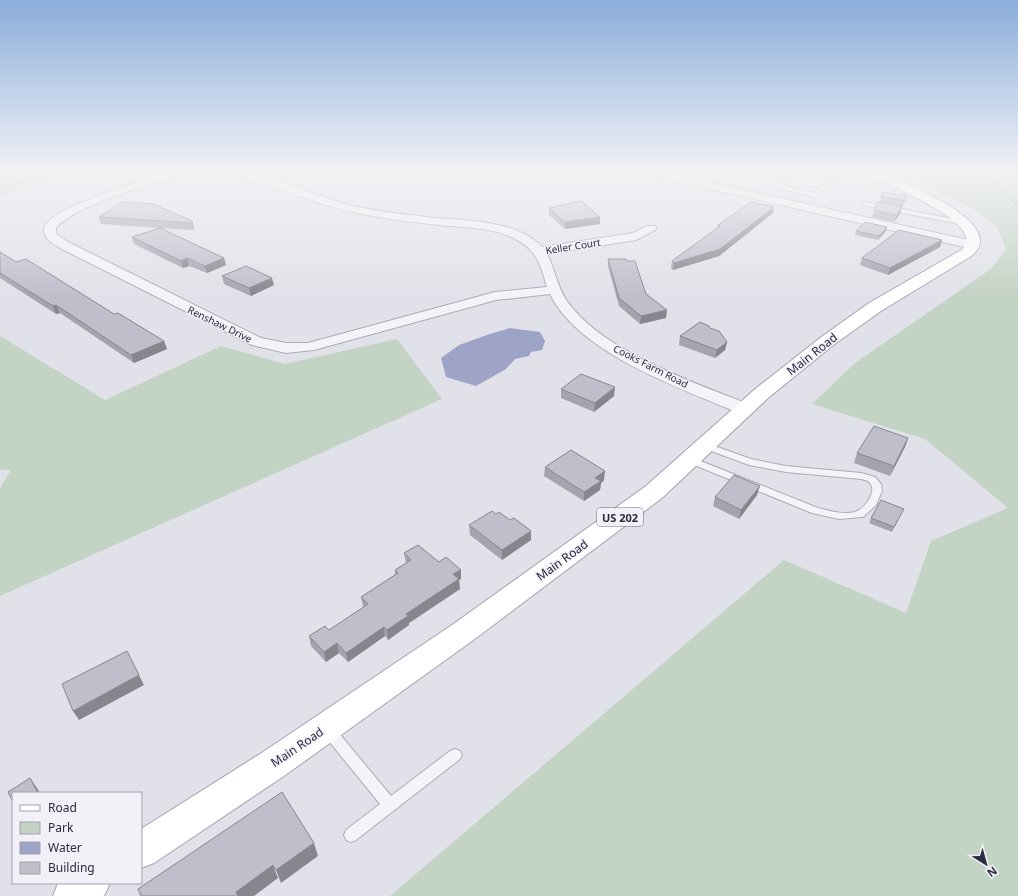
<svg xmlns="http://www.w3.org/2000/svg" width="1018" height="896" viewBox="0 0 1018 896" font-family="'Noto Sans',sans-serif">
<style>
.green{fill:#c3d3c4}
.water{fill:#9ea3c8}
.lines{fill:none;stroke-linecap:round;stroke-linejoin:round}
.service-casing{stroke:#aaabb7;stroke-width:2}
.minor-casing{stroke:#aaabb7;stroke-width:2}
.primary-casing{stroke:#a1a2b5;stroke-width:2}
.motorway-casing{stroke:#898aa0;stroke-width:2}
.service{fill:#f4f4f8;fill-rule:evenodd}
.minor{fill:#f4f4f8;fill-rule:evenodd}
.primary{fill:#fff;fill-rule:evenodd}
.motorway{fill:#fff;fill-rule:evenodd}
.rail{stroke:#7b7c93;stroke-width:2;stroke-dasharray:1 2.5;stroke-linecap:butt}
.wall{fill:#a4a4af}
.shaded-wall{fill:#86868f}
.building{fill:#bfbfcc;stroke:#86868f}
.labels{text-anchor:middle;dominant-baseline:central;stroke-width:3;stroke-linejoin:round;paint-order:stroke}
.far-street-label{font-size:10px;fill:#2a2a41;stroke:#f1f1f7}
.shield{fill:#f1f1f7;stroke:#666678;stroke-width:1}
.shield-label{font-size:11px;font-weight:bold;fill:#2a2a41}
.street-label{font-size:12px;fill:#2a2a41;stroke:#f1f1f7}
</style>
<rect width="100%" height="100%" fill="#e1e2e9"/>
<!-- green -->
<path class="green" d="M 47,171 L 75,171 L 0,196 L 0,185 Z
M 894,171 L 1004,173 L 1003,171 L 1018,171 L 1018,896 L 390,896 L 784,560 L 906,613 L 931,541 L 1008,508 L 925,439 L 812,404 L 855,363 L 991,269 L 1006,249 L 998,228 L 972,208 Z
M 0,336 L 105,400 L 221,346 L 285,364 L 397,339 L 442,399 L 0,596 L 0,488 L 11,470 L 0,470 Z"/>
<!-- water -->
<path class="water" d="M 510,328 L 540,332 L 545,341 L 542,350 L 531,352 L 529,356 L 515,359 L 506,369 L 476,386 L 446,377 L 441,358 L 459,345 L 490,334 Z"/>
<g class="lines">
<defs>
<path id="service" d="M 797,171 L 802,171 L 782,185 L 814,193 L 834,176 L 815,171 L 825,171 L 840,175 L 815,197 L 776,187 L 776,185 Z
M 865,202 L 964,221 L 967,223 L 964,225 L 863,205 L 862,204 Z
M 706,443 L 751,459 L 786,466 L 861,473 L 875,477 L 881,484 L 882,491 L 876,505 L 863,517 L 839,519 L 812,513 L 687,462 L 685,460 L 690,457 L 693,458 L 818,508 C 830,511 843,515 855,512 C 864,509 879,491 869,482 C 867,480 864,480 861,479 L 786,472 L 749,465 L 703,448 L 702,446 L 703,444 Z
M 328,724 L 333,726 L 391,796 L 450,751 L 455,749 L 460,751 L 462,755 L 460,759 L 356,840 L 351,842 L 346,840 L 344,835 L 346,830 L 380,804 L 323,734 L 321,730 L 323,726 Z"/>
<path id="minor" d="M 173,171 L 189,171 L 187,173 C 155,183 77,204 56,228 L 56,234 L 70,243 L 261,338 L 286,343 L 308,343 L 495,292 L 547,287 C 541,267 537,250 517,240 C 496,228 472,228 449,226 C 420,223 391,220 362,214 C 316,205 273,186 229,173 L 227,171 C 264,171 310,194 346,204 C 373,211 400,214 427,217 C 462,221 516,219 542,247 L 633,233 L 647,226 L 655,226 L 657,228 L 655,230 L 636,240 L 547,254 C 555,269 557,287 567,301 C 603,352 695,383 751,405 L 753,409 L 751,413 L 745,414 L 739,413 C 682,389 578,353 550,294 L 496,300 L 314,350 L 286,353 L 252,345 L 62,249 C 55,245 43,239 44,229 C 46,208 152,178 173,171 Z
M 640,171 L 659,171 L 973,241 L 977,242 L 979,245 L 977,248 L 973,249 L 645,174 Z"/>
<path id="primary" d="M 861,171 L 878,171 L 882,173 C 903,182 983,214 980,242 C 980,247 976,251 973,255 L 881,311 L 832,346 L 768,398 L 662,498 L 472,641 L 284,776 L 154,863 L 141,868 L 141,829 L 260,754 L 452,625 L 646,486 L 754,390 L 820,338 L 869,303 L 963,249 C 965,245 967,242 966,237 C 960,213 885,183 863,174 Z
M 58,883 L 110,883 L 104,896 L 53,896 Z"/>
<path id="motorway" d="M 3,171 L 21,171 L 19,174 L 0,180 L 0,172 Z"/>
</defs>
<!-- service casing -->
<use href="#service" class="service-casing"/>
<!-- minor casing -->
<use href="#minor" class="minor-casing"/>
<!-- primary casing -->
<use href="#primary" class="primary-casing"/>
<!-- motorway casing -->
<use href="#motorway" class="motorway-casing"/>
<!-- service -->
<use href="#service" class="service"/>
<!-- minor -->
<use href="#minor" class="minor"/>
<!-- primary -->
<use href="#primary" class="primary"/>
<!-- motorway -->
<use href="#motorway" class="motorway"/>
<!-- rail -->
<path class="rail" d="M 983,171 L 1018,206"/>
</g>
<!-- wall -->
<path class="wall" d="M 881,196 L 907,196 L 900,214 L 894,222 L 872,217 L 874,210 L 879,202 Z
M 549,208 L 600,217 L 600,224 L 565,229 L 549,215 Z
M 773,213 L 719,256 L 673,270 L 671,268 L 672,261 L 717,228 L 718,225 Z
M 99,217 L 192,221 L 194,228 L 193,230 L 160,228 L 224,258 L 226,265 L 207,273 L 189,266 L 183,268 L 134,244 L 132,237 L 160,228 L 101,224 Z
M 887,227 L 886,231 L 878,240 L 855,235 L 856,231 Z
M 942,240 L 940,247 L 888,275 L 860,265 L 862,258 Z
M 0,252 L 16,262 L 164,341 L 167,349 L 134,363 L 60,313 L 56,314 L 0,278 Z
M 608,259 L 627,261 L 646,294 L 666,318 L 640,324 L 619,306 L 608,266 Z
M 222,276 L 274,285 L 251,296 L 224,284 Z
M 710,328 L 727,342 L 725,350 L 715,358 L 679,345 L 680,336 Z
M 561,389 L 614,396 L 594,412 L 561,398 Z
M 908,438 L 905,447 L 890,476 L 854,463 L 857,453 Z
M 545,467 L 604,480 L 601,483 L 600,490 L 584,501 L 544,476 Z
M 757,495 L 739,519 L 713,506 L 715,497 Z
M 902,513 L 892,532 L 869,523 L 871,518 Z
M 469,525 L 531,540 L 502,560 L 470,535 Z
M 404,553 L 439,562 L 461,570 L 461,579 L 459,580 L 460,589 L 409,623 L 409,625 L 388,640 L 385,636 L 348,662 L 339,653 L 326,662 L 311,646 L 309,636 L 329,630 L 364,607 L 363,606 L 361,597 L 395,575 L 395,570 L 406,563 Z"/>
<!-- shaded-wall -->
<path class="shaded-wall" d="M 774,207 L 773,213 L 719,256 L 673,270 L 674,263 Z
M 902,207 L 900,214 L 894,222 L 896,215 Z
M 600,217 L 600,224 L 565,229 L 565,222 Z
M 192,221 L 194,228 L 193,230 L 192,223 Z
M 887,227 L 886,231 L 878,240 L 879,236 Z
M 942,240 L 940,247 L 888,275 L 890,268 Z
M 187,258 L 189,266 L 183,268 L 181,261 Z
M 224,258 L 226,265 L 207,273 L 205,266 Z
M 272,278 L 274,285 L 251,296 L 249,288 Z
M 56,305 L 60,313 L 56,314 L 53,306 Z
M 667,310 L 666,318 L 640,324 L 641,316 Z
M 164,341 L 167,349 L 134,363 L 131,355 Z
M 727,342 L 725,350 L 715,358 L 717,350 Z
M 615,387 L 614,396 L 594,412 L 595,403 Z
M 908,438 L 905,447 L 890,476 L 894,466 Z
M 605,471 L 604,480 L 601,483 L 600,490 L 584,501 L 584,492 L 595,478 Z
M 760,486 L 757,495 L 739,519 L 741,510 Z
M 531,531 L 531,540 L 502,560 L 502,550 Z
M 461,570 L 461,579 L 459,580 L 460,589 L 409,623 L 409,625 L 388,640 L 387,630 L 406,614 L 453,574 Z
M 384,627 L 385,636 L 348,662 L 346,653 Z
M 337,643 L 339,653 L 326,662 L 324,652 Z
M 139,675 L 144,685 L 79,720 L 73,711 Z
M 30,778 L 37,788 L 40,793 L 38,793 Z
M 314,843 L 318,856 L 281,883 L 276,870 Z
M 273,865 L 278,878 L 254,896 L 238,896 L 236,892 Z"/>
<!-- building -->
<path class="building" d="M 883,192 L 907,196 L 905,201 L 881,196 Z
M 581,201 L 600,217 L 565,222 L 549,208 Z
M 122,202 L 153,204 L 192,221 L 192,223 L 99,217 Z
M 751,202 L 774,207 L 720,249 L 674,263 L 672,261 L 720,226 L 718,225 Z
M 878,202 L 902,207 L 896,215 L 874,210 Z
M 865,222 L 887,227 L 879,236 L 856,231 Z
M 160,228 L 224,258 L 205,266 L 187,258 L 181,261 L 132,237 Z
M 899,230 L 942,240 L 890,268 L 862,258 Z
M 0,252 L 16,262 L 26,259 L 114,314 L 118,313 L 164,341 L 131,355 L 56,305 L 53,306 L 0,273 Z
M 608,259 L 626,259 L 627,261 L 635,261 L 646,294 L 667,310 L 641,316 L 619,298 Z
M 246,266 L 272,278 L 249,288 L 222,276 Z
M 700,322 L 709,326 L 710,328 L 719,331 L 727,342 L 717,350 L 680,336 Z
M 581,374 L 615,387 L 595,403 L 561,389 Z
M 874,426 L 908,438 L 894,466 L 857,453 Z
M 571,450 L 605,471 L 595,478 L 601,481 L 584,492 L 545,467 Z
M 734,475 L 760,486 L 741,510 L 715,497 Z
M 881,500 L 904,509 L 894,527 L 871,518 Z
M 492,511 L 496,514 L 499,512 L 510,520 L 514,518 L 531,531 L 502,550 L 469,525 Z
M 418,545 L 439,562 L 446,557 L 461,570 L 453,574 L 459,579 L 406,614 L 408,616 L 387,630 L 384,627 L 346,653 L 337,643 L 324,652 L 309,636 L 325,626 L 329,630 L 368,604 L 361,597 L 398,573 L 395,570 L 411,560 L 404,553 Z
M 127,651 L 139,675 L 73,711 L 62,684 Z
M 30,778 L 38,793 L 13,793 L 13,802 L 8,792 Z
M 282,792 L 314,843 L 276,870 L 273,865 L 236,892 L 238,896 L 141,896 L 138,889 Z"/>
<!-- sky -->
<linearGradient id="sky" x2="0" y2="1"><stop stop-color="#8aaddb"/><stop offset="0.58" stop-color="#f2f2f5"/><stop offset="1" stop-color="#f2f2f5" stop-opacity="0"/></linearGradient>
<rect width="1018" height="297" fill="url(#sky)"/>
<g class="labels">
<!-- far-street labels -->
<g class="far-street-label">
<text transform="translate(573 246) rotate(-9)">Keller Court</text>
<text transform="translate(220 324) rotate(26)">Renshaw Drive</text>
<text transform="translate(651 366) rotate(27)">Cooks Farm Road</text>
</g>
<!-- shield labels -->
<rect class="shield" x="597" y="508" width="46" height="18" rx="3"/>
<g class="shield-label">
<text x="620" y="517">US 202</text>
</g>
<!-- street labels -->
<g class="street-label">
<text transform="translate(812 354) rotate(-38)">Main Road</text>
<text transform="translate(562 560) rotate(-36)">Main Road</text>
<text transform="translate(297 747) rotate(-34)">Main Road</text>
</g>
</g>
<!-- legend -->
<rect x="12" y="792" width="130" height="92" fill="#f1f1f7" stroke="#a1a1ae"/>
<rect x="20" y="805" width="20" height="6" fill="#ffffff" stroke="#a1a1ae"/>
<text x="48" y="812" font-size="12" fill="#2a2a41">Road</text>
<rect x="20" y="822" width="20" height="12" fill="#c3d3c4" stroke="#a1a1ae"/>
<text x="48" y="832" font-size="12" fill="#2a2a41">Park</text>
<rect x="20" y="842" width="20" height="12" fill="#9ea3c8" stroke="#a1a1ae"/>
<text x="48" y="852" font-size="12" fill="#2a2a41">Water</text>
<rect x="20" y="862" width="20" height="12" fill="#bfbfcc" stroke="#a1a1ae"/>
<text x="48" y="872" font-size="12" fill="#2a2a41">Building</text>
<!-- north arrow -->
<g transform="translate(986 864) rotate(143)" stroke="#f1f1f7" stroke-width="3" paint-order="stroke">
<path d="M0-3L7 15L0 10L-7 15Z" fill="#2a2a41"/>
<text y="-6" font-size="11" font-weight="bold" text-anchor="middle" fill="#2a2a41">N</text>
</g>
</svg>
